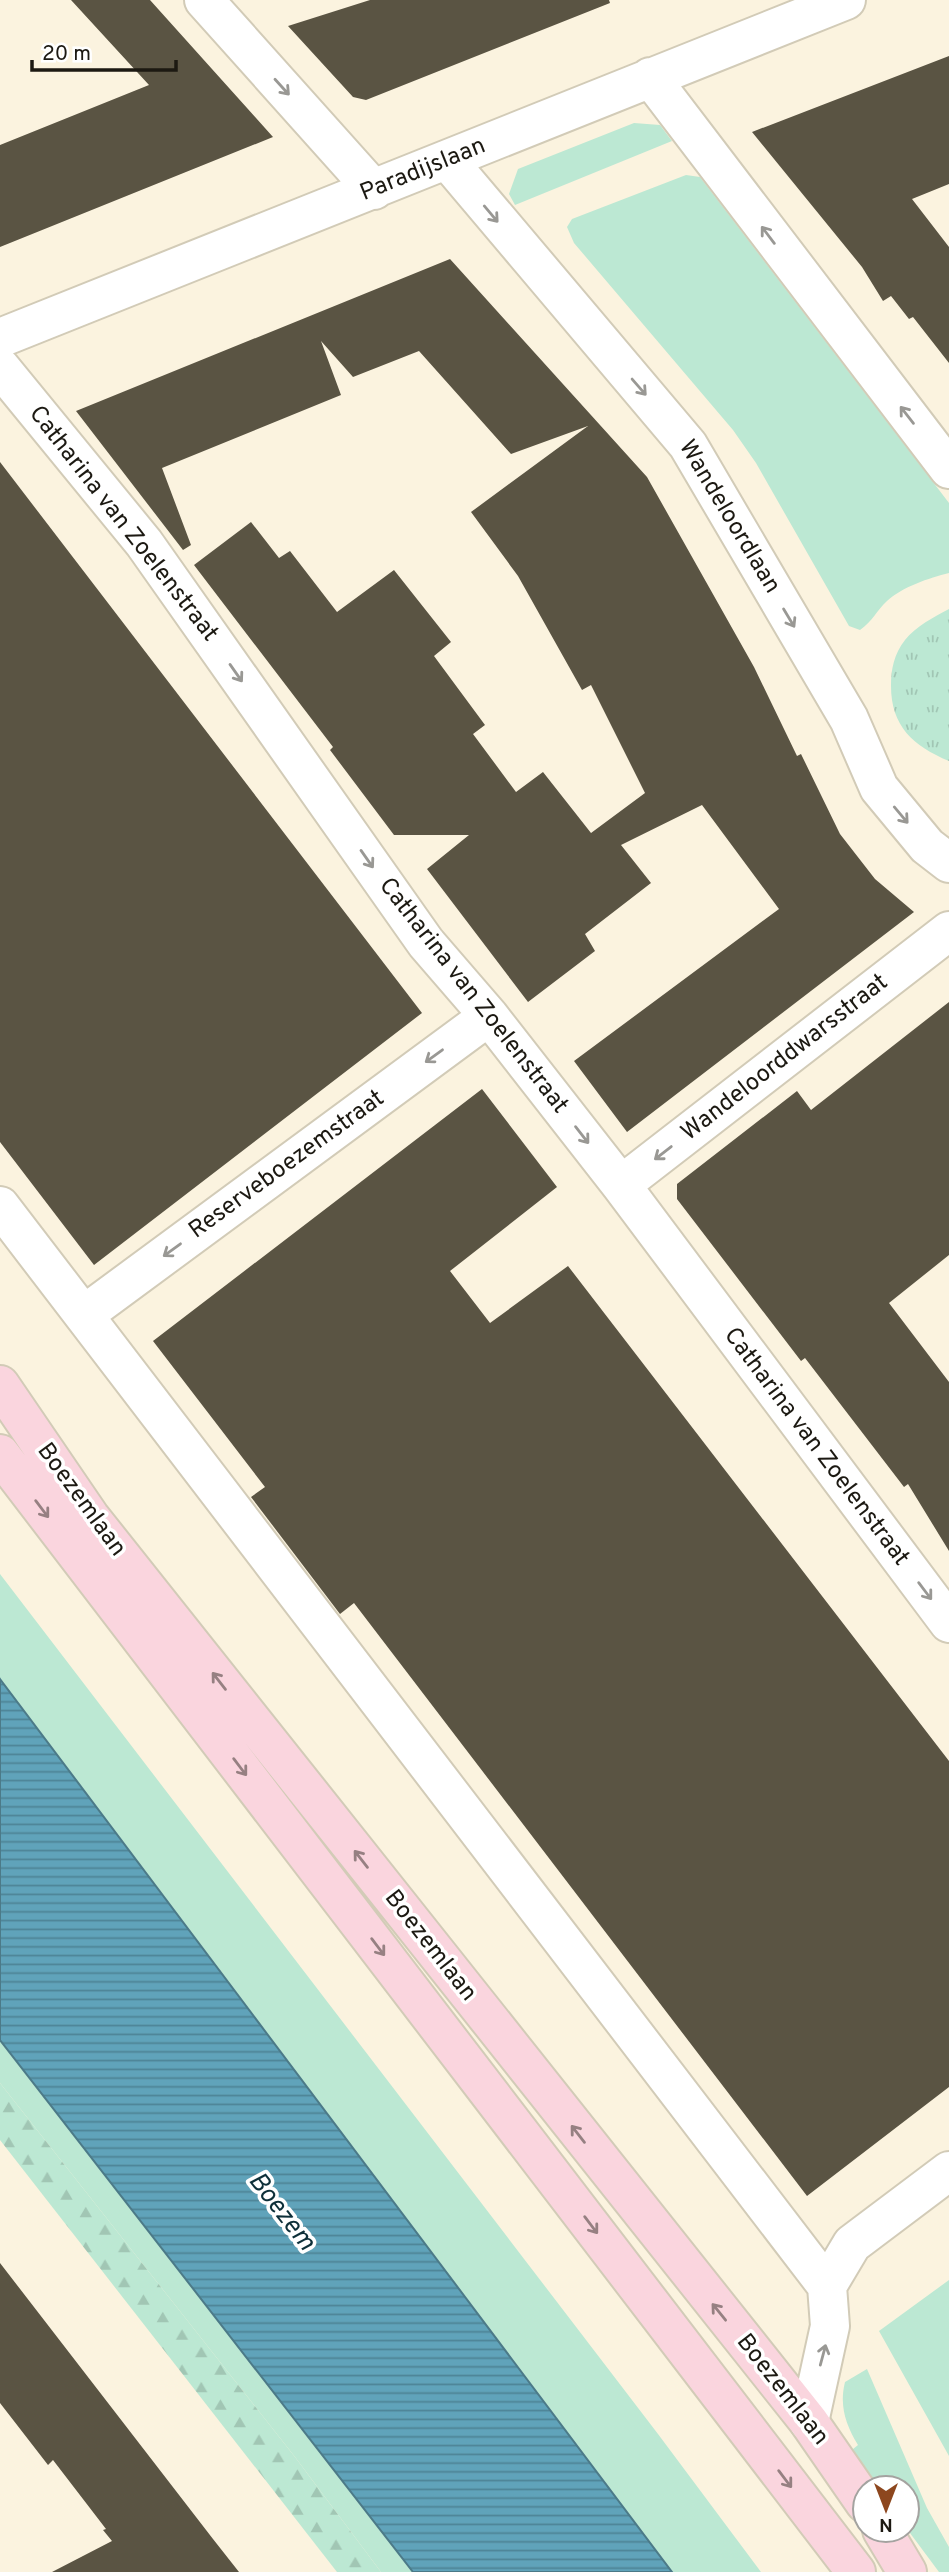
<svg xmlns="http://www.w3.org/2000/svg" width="949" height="2572" font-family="Overpass,sans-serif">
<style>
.green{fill:#bce8d3}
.forest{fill:url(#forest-firs)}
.park{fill:url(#park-tufts)}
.water{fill:url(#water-rules);stroke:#4c7a88;stroke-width:2}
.building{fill:#5a5443}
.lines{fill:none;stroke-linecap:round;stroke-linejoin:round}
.street-casing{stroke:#d2cbb7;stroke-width:42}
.secondary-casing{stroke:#d2cbb7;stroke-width:42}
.street{stroke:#fff;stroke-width:38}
.secondary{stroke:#fad5de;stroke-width:38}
.oneway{stroke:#999894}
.oneway2{stroke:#968082}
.labels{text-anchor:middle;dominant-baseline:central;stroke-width:7;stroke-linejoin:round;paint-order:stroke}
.street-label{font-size:24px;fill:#1c1912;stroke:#fff}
.water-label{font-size:26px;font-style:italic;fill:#0d2f39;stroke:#fff}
</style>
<defs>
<pattern id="forest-firs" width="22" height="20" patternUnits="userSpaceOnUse" patternTransform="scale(1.75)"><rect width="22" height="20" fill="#bce8d3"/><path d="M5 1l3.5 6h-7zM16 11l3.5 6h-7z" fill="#a1c6b4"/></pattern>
<pattern id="park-tufts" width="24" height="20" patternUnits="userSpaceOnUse" patternTransform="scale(1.75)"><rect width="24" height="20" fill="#bce8d3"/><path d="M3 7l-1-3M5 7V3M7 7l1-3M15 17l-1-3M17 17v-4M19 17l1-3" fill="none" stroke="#a1c6b4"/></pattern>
<pattern id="water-rules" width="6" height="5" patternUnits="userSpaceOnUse" patternTransform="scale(1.75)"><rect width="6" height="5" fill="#60a3ba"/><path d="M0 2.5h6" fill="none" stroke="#4e8496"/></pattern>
</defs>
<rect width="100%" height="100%" fill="#fbf3df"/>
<path class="green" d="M 634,123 L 660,125 L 672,141 L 515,205 L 509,194 L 518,169 Z
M 686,175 L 700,177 L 949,503 L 949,573 C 929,578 902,587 887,601 C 877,610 872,622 860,630 L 849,626 L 756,463 L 733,430 L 574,243 L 567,227 L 572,219 Z
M 0,1574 L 658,2434 L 761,2572 L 672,2572 L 0,1679 Z
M 0,2040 L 413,2572 L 381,2572 L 295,2457 L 0,2083 Z
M 949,2280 L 949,2456 L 879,2331 Z
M 867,2369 L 927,2508 L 949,2547 L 949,2572 L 939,2572 L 907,2529 L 907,2488 L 876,2488 L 847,2454 L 858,2445 C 846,2425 839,2406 845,2382 Z"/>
<path class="forest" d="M 0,2083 L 295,2457 L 381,2572 L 337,2572 L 0,2140 Z"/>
<path class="park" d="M 949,609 L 949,761 C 913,746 891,726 891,686 C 891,669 894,654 905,640 C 916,626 934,617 949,609 Z"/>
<path class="water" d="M 0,1679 L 672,2572 L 413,2572 L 0,2040 Z"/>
<path class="building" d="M 71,0 L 150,0 L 273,137 L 0,247 L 0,145 L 149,85 Z
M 370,0 L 609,0 L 610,3 L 366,100 L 353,97 L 288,26 Z
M 949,56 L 949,184 L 912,199 L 949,247 L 949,363 L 913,317 L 909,319 L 891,296 L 883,301 L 862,267 L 752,132 Z
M 450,259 L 647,477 L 754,667 L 797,756 L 801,754 L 840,834 L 875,879 L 914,912 L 627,1132 L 574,1061 L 779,909 L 702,805 L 621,845 L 651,883 L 585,934 L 595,951 L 528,1002 L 427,869 L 469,835 L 394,835 L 330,750 L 333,747 L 194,565 L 251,522 L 279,558 L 290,551 L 337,612 L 394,570 L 451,642 L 434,656 L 485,725 L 473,734 L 516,792 L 543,772 L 591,833 L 645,793 L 591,685 L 582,690 L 518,576 L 471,512 L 588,426 L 511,454 L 419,351 L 353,377 L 321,341 L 341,395 L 162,468 L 191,545 L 183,550 L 76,411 Z
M 0,462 L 422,1013 L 94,1265 L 0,1142 Z
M 949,1002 L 949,1255 L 889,1303 L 949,1382 L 949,1551 L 908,1484 L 904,1487 L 805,1358 L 801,1361 L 677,1199 L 677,1184 L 797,1091 L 811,1110 Z
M 482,1089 L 557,1187 L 450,1271 L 490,1323 L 568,1266 L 949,1761 L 949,2087 L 807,2196 L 354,1603 L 340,1614 L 251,1497 L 265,1487 L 153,1341 Z
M 0,2263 L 213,2539 L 239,2572 L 52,2572 L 112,2541 L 103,2530 L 106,2529 L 53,2460 L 48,2465 L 0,2403 Z"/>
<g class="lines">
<g class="street-casing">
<path id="street" d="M 204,0 L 374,190
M 650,77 L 949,469
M 448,161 L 688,445 L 849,719 L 879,788 L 927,846 L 949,863
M 0,338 L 846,0
M 0,367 L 144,543 L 426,943 L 489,1016 L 621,1185 L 949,1623
M 621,1185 L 949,931
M 0,1206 L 827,2286
M 85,1314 L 489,1016
M 809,2422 L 830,2326 L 827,2286 L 852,2244 L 949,2171"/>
</g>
<g class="secondary-casing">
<path id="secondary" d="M 0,1385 L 90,1517 L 809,2422 L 865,2503
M 0,1454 L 856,2572
M 882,2530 L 907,2572"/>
</g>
<use href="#street" class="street"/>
<use href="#secondary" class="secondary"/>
</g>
<defs><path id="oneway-shaft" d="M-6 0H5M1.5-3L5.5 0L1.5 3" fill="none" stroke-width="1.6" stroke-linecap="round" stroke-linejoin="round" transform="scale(1.75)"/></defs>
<g class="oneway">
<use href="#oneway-shaft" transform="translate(282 87) rotate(48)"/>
<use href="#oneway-shaft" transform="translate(491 214) rotate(50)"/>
<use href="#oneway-shaft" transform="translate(768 235) rotate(-127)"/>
<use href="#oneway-shaft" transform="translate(639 387) rotate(49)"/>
<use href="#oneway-shaft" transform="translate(907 415) rotate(-128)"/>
<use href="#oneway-shaft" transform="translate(789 618) rotate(59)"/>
<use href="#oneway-shaft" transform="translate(236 673) rotate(55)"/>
<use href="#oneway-shaft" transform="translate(901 815) rotate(50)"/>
<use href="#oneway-shaft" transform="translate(367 859) rotate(55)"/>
<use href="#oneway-shaft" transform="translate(434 1056) rotate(144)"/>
<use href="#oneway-shaft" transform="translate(582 1135) rotate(52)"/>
<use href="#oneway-shaft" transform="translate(663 1153) rotate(142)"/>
<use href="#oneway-shaft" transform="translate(172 1250) rotate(144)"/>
<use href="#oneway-shaft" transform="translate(925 1591) rotate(53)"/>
<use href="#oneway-shaft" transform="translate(823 2355) rotate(-75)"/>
</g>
<g class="oneway2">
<use href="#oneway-shaft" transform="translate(42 1509) rotate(53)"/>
<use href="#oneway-shaft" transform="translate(219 1681) rotate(-128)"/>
<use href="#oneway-shaft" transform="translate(240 1767) rotate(53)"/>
<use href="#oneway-shaft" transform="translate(361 1859) rotate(-128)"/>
<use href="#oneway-shaft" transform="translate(378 1947) rotate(53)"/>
<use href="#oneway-shaft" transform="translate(578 2134) rotate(-128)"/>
<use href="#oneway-shaft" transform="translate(591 2225) rotate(53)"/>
<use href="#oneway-shaft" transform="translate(719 2312) rotate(-129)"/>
<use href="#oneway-shaft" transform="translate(785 2479) rotate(53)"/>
</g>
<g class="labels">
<g class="street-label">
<text transform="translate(423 170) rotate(-22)">Paradijslaan</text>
<text transform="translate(729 517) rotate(59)">Wandeloordlaan</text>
<text transform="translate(123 524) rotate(52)">Catharina van Zoelenstraat</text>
<text transform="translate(473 996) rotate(52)">Catharina van Zoelenstraat</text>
<text transform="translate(785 1058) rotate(-38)">Wandeloorddwarsstraat</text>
<text transform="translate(287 1165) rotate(-36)">Reserveboezemstraat</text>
<text transform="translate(816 1447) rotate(53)">Catharina van Zoelenstraat</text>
<text transform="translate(81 1500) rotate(54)">Boezemlaan</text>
<text transform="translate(430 1946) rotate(52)">Boezemlaan</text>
<text transform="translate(782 2390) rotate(52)">Boezemlaan</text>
</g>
<g class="water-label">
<text transform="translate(281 2212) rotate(52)">Boezem</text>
</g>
</g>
<g transform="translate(886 2509) rotate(180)"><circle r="33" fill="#ffffff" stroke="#a4a3a0" stroke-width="2"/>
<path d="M0-5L12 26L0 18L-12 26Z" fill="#8d471e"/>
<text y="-10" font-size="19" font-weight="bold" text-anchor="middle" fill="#1c1912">N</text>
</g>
<path d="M32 60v10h144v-10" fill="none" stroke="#1c1912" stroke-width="3.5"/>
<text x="42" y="60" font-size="21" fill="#1c1912" stroke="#ffffff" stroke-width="5" paint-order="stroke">20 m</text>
</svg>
